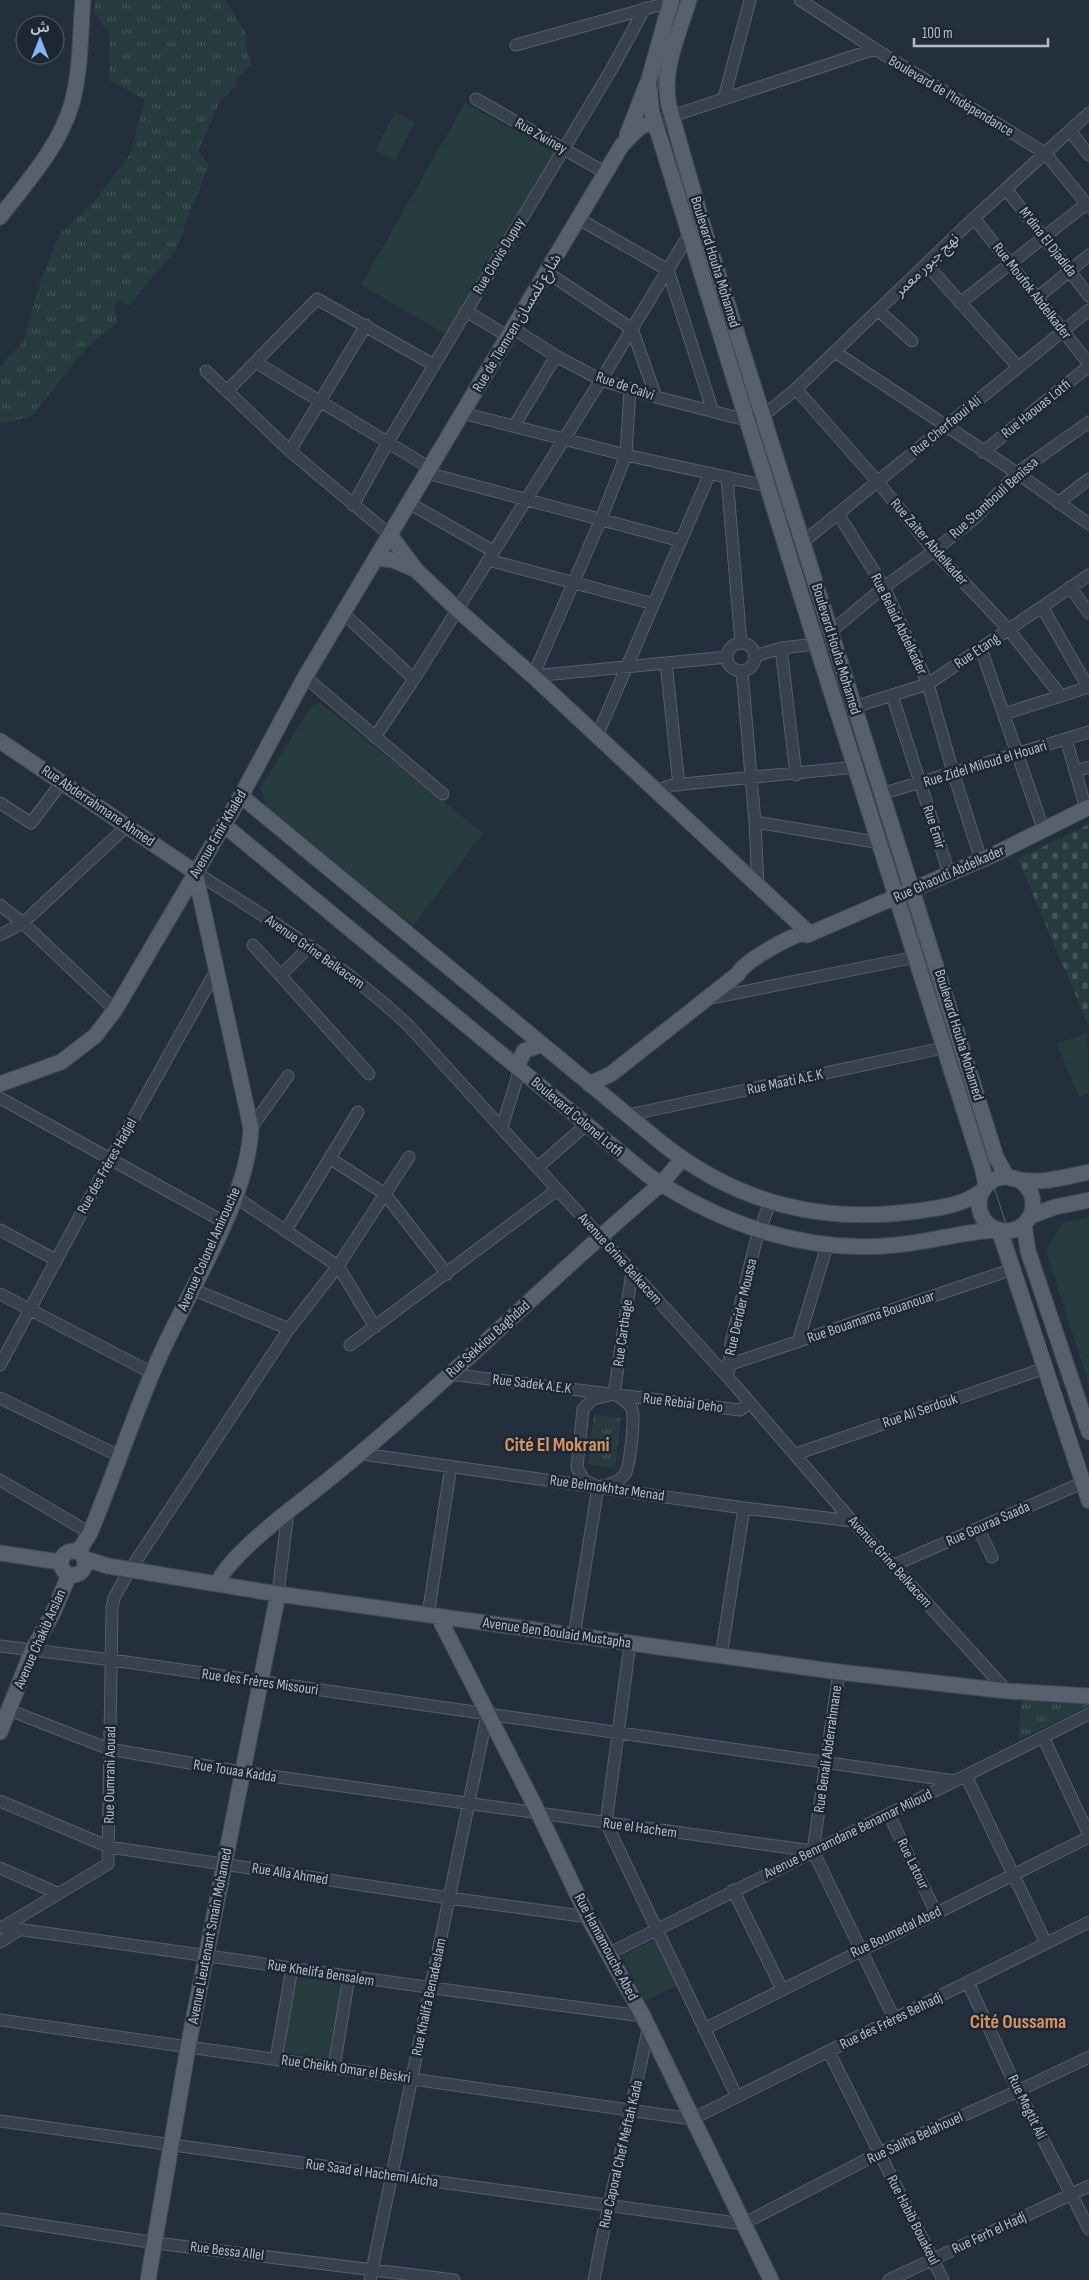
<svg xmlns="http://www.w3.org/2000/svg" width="1089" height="2280" font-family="'Sofia Sans Condensed','Noto Sans Arabic',sans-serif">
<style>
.grass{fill:url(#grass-tufts)}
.cemetery{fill:url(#cemetery-stones)}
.garden{fill:#263c3f}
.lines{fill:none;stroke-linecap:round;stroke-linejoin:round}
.minor-casing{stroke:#565f6c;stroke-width:13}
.major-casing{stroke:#414a57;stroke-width:17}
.minor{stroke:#38414e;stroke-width:11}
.major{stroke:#56606e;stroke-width:15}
.tram{stroke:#5a6575;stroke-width:1}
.labels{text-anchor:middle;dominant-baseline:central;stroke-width:5;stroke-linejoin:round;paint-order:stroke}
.street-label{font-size:15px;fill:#b4bcc9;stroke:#1d2633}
.district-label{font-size:20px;font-weight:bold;fill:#d59563;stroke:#1d2633}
</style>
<defs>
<pattern id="grass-tufts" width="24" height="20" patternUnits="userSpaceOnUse" patternTransform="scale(1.25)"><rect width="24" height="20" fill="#263c3f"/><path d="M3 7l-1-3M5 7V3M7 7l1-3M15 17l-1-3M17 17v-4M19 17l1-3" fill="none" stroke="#435659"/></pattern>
<pattern id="cemetery-stones" width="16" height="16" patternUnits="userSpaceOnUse" patternTransform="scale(1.25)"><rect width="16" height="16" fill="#263c3f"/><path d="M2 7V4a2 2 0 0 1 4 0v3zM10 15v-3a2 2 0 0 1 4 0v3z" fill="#435659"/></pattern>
</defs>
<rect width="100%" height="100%" fill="#242f3e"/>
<path class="grass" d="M 95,0 L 225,0 L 247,35 L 246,48 L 251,64 L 236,79 L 237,85 L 220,101 L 198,151 L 209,165 L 175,251 L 129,305 L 118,300 L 114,309 L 118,322 L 87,347 L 32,416 L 0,424 L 0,367 L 23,342 L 39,286 L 59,235 L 93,203 L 130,155 L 145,100 L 110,80 L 109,32 L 94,13 Z
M 594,1415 L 621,1418 L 615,1468 L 588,1464 Z
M 1022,1699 L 1089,1701 L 1089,1706 L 1018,1740 Z"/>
<path class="cemetery" d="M 1089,824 L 1089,1027 L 1018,859 Z"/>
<path class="garden" d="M 465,103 L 558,154 L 449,336 L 361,285 Z
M 395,112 L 415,123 L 395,160 L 375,150 Z
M 320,703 L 483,833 L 413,926 L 266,805 L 260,788 L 312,705 Z
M 1087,1033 L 1089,1093 L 1079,1097 L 1057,1044 Z
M 1089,1217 L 1089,1384 L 1046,1251 L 1062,1223 Z
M 656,1939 L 678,1985 L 645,2001 L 622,1956 Z
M 294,1972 L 345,1980 L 333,2060 L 281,2052 Z"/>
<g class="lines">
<g class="minor-casing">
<path id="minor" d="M 800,0 L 875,49 L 1045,153 L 1089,207
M 516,45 L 670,2
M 724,98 L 750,0
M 476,99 L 606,173
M 654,122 L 875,49
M 1070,131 L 1089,155
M 1006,189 L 1089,296
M 974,218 L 1089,364
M 579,219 L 668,270 L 713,412
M 927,265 L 1018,367
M 548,273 L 632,329 L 656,397
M 1038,297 L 1089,255
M 960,303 L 1086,204
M 466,311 L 509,337
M 879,311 L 912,341
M 514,329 L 556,356 L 601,380 L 656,397 L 746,420 L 763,416 L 796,389 L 974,218 L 1089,113
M 835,352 L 1017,473 L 1089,524
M 257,363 L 430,468
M 206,371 L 290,451 L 390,535
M 630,389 L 626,455 L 601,519 L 533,676 L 727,657
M 796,389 L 877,481 L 934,551 L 1009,630 L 1061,696
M 228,390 L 317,299 L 434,365
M 462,413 L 626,455 L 767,486
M 514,426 L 556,356
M 290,451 L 366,325
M 983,452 L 1089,366
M 427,473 L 681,541
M 727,478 L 741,643
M 409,503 L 493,551
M 1058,503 L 1089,479
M 353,505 L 388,442 L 611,70 L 645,8
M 838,514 L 884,587 L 928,684 L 953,772 L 981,860
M 803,542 L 1089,310
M 488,560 L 654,604
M 1070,587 L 1089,613
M 1042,607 L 1088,687
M 343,613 L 414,679
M727 657a14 14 0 1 1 28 0a14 14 0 1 1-28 0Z
M 781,648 L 796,775
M 981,649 L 1044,831
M 755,656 L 781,648 L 816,644 L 884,587 L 934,551 L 975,518 L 1017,473 L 1089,422
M 666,663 L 679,785
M 742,671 L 755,822 L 758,885
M 305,677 L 443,794
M 892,695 L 949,873
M 854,707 L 928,684 L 1089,575
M 1004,714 L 1089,687
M 597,736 L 710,473
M 375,737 L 414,679 L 601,380 L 690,233
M 1066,739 L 1086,809
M 1075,771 L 1089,767
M 655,791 L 673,785 L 857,767
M 881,794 L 1089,732
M 0,803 L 31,823 L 62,782
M 755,822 L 881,843
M 195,872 C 271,921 344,964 409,1026 L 733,1383 L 852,1521 L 1007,1691
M 0,905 L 23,923 L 115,1010
M 0,935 L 23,923 L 127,826
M 253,945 L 369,1074
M 281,975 L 310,946
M 707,999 L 916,957
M 0,1098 L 224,1222
M 628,1115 L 943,1048
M 502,1127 L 520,1069
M 251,1128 L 288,1076
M 331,1159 L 385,1194 L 447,1274
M 538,1167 L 586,1125
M 234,1196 L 338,1266 L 375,1327
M 0,1230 L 56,1260
M 286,1230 L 358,1112
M 192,1289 L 289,1329
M 0,1294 L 152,1373
M 798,1342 L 827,1246
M 350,1345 L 557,1190
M 0,1365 L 110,1160 L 217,969
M 728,1365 L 1013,1269
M 729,1370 L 731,1342 L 756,1241 L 770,1202
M 449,1374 L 740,1410 L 749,1403
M 614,1394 C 621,1398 629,1402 632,1409 C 635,1419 630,1466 625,1474 C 619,1483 607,1485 598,1487 L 584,1480 L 577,1468 L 583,1409 L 593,1399 Z
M 614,1394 L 632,1272
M 0,1398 L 121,1457
M 362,1454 L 744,1508 L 852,1521
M 796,1454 L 1045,1368
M 0,1480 L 90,1533
M 978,1528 L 992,1557
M 894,1565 L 1082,1483
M 278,1594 L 288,1511
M 428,1615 L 451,1466
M 574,1636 L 598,1487
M 630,1644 L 606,1823 L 737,2097
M 0,1646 L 112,1660 L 955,1781
M 721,1656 L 744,1508
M 839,1672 L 813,1851 L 894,2018
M 9,1710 L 109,1749 L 242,1772 L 813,1851
M 1043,1737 L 1089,1835
M 966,1776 L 1046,1943
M 0,1801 L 109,1847 L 449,1898 L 588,1917
M 889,1815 L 936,1913
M 0,1868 L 57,1893
M 733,1890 L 782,1989
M 1,1927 C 215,1956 429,1989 643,2016
M 3,1927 L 108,1864 L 112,1608 L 114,1598 L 128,1573 L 289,1329 L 338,1266 L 409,1157
M 0,1942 L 19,1930
M 608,1954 L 1089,1714
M 968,1983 L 1018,2091 L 1089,2229
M 0,2020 L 692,2119 L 1089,1922
M 704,2029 L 1089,1837
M 829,2052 L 943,2280
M 276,2059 L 292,1968
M 334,2067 L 349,1977
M 0,2121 L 743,2224 L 879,2153 L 1018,2091 L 1089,2057
M 0,2219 L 156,2243 L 454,2280
M 370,2280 L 487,1715
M 594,2280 C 609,2196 631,2113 648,2029
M 889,2280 L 1089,2186"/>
</g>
<g class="major-casing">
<path id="major" d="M 671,0 L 648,83 L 652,113 L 816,644 L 983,1170 L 986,1186
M 689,0 C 679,33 661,71 669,106 L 704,229 L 996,1157 L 1007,1177 C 1036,1186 1061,1178 1089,1172
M 627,135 L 647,84
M 0,217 C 27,182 60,146 72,103 C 81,70 80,34 83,0
M 390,535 L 416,570 L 458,610 L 533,676 L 810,934
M 377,558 L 393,560 L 414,569
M 0,741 L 195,872 L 251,1128 C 248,1205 181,1301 152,1374 C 130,1426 112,1480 90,1533 L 78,1552
M 241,796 L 664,1145 C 740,1204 822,1224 917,1211 C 939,1208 966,1205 984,1189
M 224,825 L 649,1176 C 722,1225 807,1254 896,1245 C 931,1242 964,1231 998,1230
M 517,1067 L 524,1051 L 540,1045
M 0,1084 L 61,1062 L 95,1036 L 115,1010 L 241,796 L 305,677 L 622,145 L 640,127 L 654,122
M 589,1084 L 611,1074 L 738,974 C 744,961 789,937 803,933 L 807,935 L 995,854 L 1089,807
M979 1204a27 27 0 1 1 54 0a27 27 0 1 1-54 0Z
M 1031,1216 L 1055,1207 L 1089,1200
M 1024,1224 L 1028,1251 L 1089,1432
M 999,1230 L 1089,1501
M61 1563a12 12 0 1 1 24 0a12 12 0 1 1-24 0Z
M 0,1553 L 60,1562
M 85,1559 L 108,1566 L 278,1594 L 839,1672 L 1007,1691 L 1089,1696
M 218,1583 C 225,1560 288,1511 309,1495 C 433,1398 541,1285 661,1184 L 682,1159
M 438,1616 L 539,1814 L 588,1917 L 643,2016 L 771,2280
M 0,1732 L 32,1651 L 53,1613 L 69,1575
M 148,2280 L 188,2047 L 278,1594"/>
</g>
<use href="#minor" class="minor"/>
<use href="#major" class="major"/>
<path class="tram" d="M 679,0 C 668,37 654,74 658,113 L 979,1141 L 1089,1479"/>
</g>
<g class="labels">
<g class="street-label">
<text transform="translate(951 96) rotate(31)">Boulevard de l'Indépendance</text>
<text transform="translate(541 136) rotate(30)">Rue Zwiney</text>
<text transform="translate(1048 242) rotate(52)">M'dina El Djadida</text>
<text transform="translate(499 256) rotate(-59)">Rue Clovis Dupuy</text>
<text transform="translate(715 262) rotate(73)">Boulevard Houha Mohamed</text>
<text transform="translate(927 265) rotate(-44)">نهج جبور معمر</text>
<text transform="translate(1032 291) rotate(52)">Rue Moufok Abdelkader</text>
<text transform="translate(517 323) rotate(-59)">Rue de Tlemcen شارع تلمسان</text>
<text transform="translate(625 386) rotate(19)">Rue de Calvi</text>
<text transform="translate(1036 409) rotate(-39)">Rue Haouas Lotfi</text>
<text transform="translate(946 426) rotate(-39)">Rue Cherfaoui Ali</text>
<text transform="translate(994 498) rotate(-42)">Rue Stambouli Benïssa</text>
<text transform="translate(929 542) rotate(49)">Rue Zaiter Abdelkader</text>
<text transform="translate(899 624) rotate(64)">Rue Belaid Abdelkader</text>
<text transform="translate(836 649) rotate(73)">Boulevard Houha Mohamed</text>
<text transform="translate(977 651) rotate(-34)">Rue Etang</text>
<text transform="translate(985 764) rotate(-17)">Rue Zidel Miloud el Houari</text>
<text transform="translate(98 806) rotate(34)">Rue Abderrahmane Ahmed</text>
<text transform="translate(934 827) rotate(72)">Rue Emir</text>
<text transform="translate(218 834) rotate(-60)">Avenue Emir Khaled</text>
<text transform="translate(949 874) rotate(-24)">Rue Ghaouti Abdelkader</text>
<text transform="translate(315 952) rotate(35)">Avenue Grine Belkacem</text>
<text transform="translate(959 1035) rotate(73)">Boulevard Houha Mohamed</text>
<text transform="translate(785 1082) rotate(-12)">Rue Maati A.E.K</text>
<text transform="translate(577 1117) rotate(40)">Boulevard Colonel Lotfi</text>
<text transform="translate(107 1166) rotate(-61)">Rue des Frères Hadjel</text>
<text transform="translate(209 1249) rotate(-66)">Avenue Colonel Amirouche</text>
<text transform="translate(620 1259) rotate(48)">Avenue Grine Belkacem</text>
<text transform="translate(741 1307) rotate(-77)">Rue Derider Moussa</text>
<text transform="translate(871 1317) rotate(-19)">Rue Bouamama Bouanouar</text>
<text transform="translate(623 1333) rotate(-82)">Rue Carthage</text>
<text transform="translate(488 1339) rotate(-42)">Rue Sekkiou Baghdad</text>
<text transform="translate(532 1384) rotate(7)">Rue Sadek A.E.K</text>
<text transform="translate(683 1403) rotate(7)">Rue Rebiai Deho</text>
<text transform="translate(920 1411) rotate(-19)">Rue Ali Serdouk</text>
<text transform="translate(607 1488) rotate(8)">Rue Belmokhtar Menad</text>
<text transform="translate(988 1524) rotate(-24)">Rue Gouraa Saada</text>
<text transform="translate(890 1562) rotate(48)">Avenue Grine Belkacem</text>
<text transform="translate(557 1633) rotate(8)">Avenue Ben Boulaid Mustapha</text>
<text transform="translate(40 1639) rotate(-66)">Avenue Chakib Arslan</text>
<text transform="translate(260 1682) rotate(8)">Rue des Frères Missouri</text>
<text transform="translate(828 1749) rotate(-82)">Rue Benali Abderrahmane</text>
<text transform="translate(235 1771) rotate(9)">Rue Touaa Kadda</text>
<text transform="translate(110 1775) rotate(-89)">Rue Oumrani Aouad</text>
<text transform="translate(640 1828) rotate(8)">Rue el Hachem</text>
<text transform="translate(848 1834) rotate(-26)">Avenue Benramdane Benamar Miloud</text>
<text transform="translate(913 1864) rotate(64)">Rue Latour</text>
<text transform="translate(290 1874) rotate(9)">Rue Alla Ahmed</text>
<text transform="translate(896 1932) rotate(-26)">Rue Boumedal Abed</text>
<text transform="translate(210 1936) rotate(-79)">Avenue Lieutenant Smain Mohamed</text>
<text transform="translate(606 1947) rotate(62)">Rue Hamamouche Abed</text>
<text transform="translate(321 1973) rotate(9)">Rue Khelifa Bensalem</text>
<text transform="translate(429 1997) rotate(-78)">Rue Khalifa Benadeslam</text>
<text transform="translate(891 2021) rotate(-26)">Rue des Frères Belhadj</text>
<text transform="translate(346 2069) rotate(8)">Rue Cheikh Omar el Beskri</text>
<text transform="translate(1027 2107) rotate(64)">Rue Megtit Ali</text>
<text transform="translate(915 2138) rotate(-25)">Rue Saliha Belahouel</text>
<text transform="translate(621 2154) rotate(-77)">Rue Caporal Chef Meftah Kada</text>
<text transform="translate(372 2173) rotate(8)">Rue Saad el Hachemi Aicha</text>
<text transform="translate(913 2220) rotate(63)">Rue Habib Bouakeul</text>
<text transform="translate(989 2233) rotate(-25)">Rue Ferh el Hadj</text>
<text transform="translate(227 2251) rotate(7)">Rue Bessa Allel</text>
</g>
<g class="district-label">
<text x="557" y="1445">Cité El Mokrani</text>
<text x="1018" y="2022">Cité Oussama</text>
</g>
</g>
<g transform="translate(40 40)"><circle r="24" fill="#1d2633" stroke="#59626f"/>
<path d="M0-4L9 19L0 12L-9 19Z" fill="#8ab4f8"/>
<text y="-8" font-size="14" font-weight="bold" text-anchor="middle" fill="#b4bcc9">ش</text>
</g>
<path d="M914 38v8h134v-8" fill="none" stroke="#b4bcc9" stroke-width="2.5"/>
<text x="922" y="38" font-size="15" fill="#b4bcc9" stroke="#1d2633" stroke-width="4" paint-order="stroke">100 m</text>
</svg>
